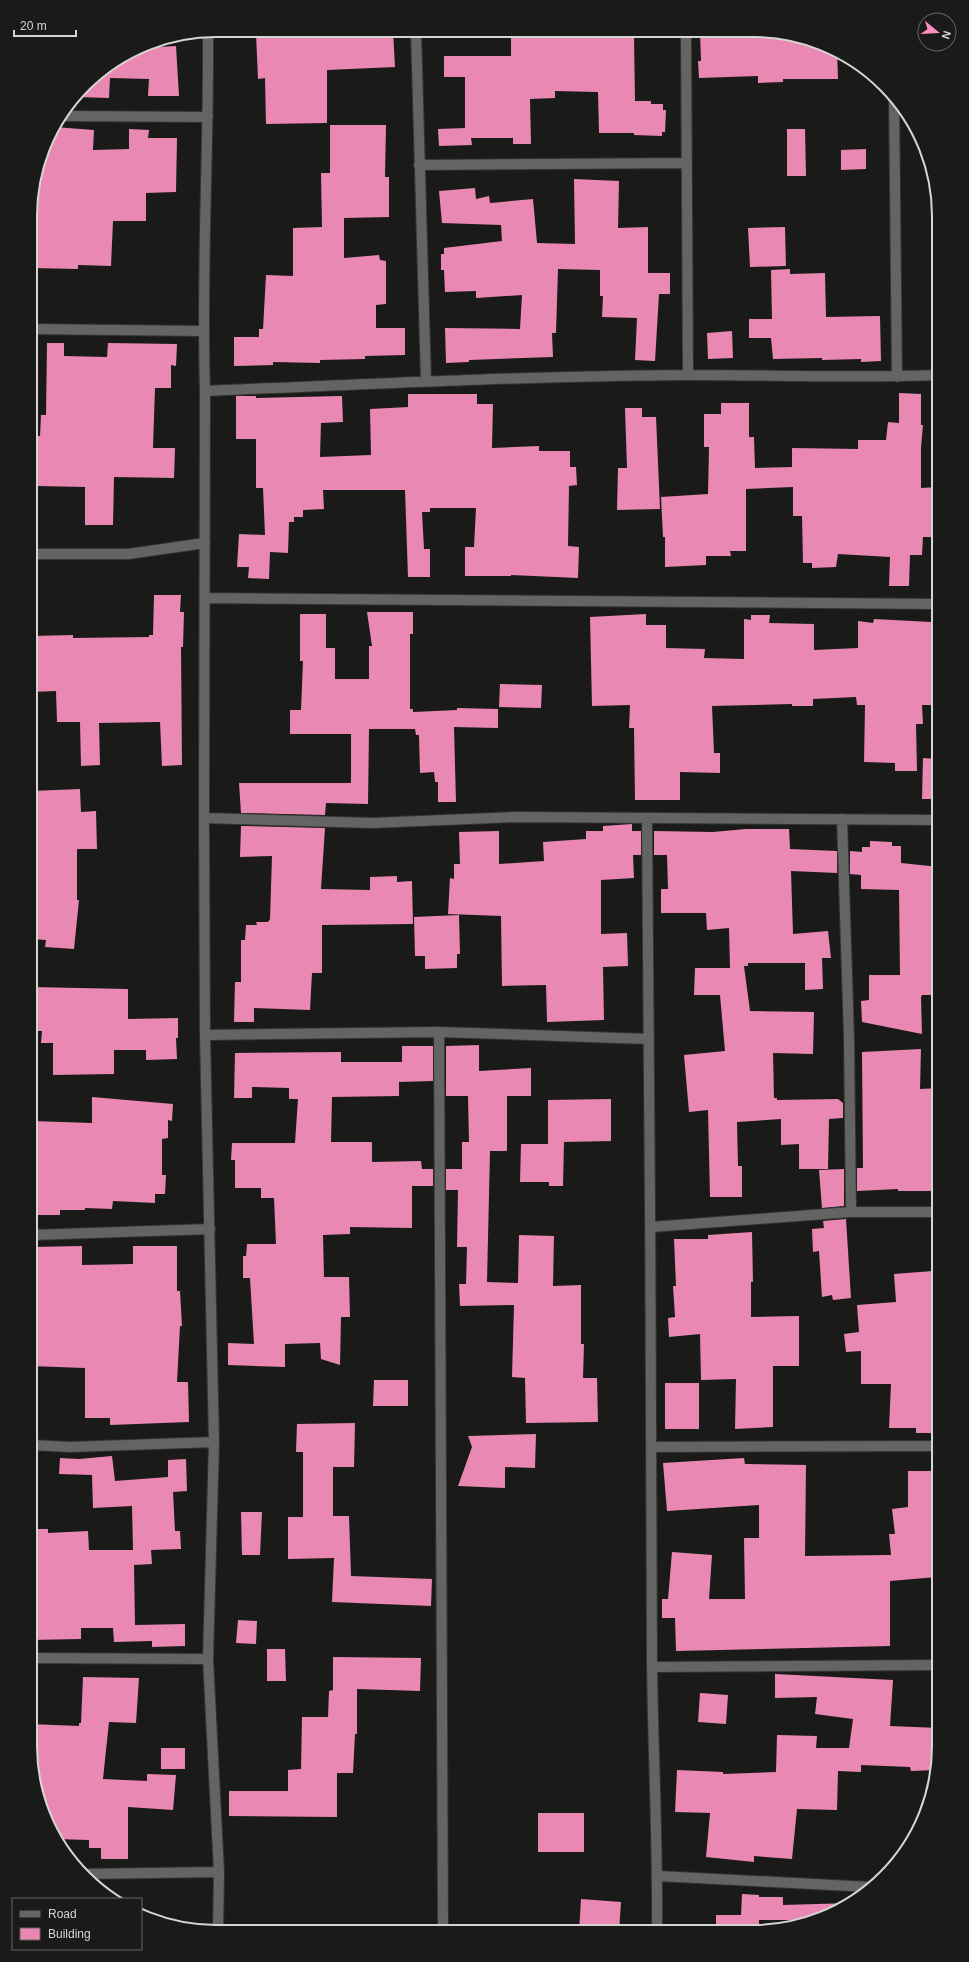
<svg xmlns="http://www.w3.org/2000/svg" width="969" height="1962" font-family="Helvetica,sans-serif">
<style>
.building{fill:#e988b2}
.lines{fill:none;stroke-linecap:round;stroke-linejoin:round}
.minor-casing{stroke:#333433;stroke-width:12}
.minor{stroke:#646562;stroke-width:10}
.rim{fill:none;stroke:#d5d6d4;stroke-width:2}
</style>
<rect width="100%" height="100%" fill="#1a1b19"/>
<path class="building" d="M 318,31 L 318,33 L 393,31 L 395,67 L 327,70 L 327,123 L 266,124 L 265,78 L 258,79 L 256,34 Z
M 511,32 L 594,32 L 594,35 L 622,33 L 622,36 L 634,35 L 635,101 L 651,101 L 651,104 L 663,104 L 663,110 L 666,110 L 665,132 L 662,132 L 662,136 L 634,135 L 634,133 L 599,133 L 598,92 L 555,91 L 555,98 L 530,99 L 531,144 L 513,144 L 513,138 L 471,138 L 472,145 L 439,146 L 438,129 L 465,128 L 465,77 L 444,77 L 444,56 L 511,56 Z
M 700,33 L 789,34 L 837,51 L 838,79 L 783,79 L 783,82 L 758,83 L 758,76 L 699,78 L 698,61 L 701,61 Z
M 176,46 L 179,96 L 148,96 L 149,79 L 110,78 L 109,98 L 77,97 L 93,76 L 138,48 Z
M 330,125 L 386,125 L 385,177 L 389,177 L 389,217 L 344,218 L 344,258 L 379,255 L 380,260 L 386,261 L 386,304 L 376,305 L 376,328 L 405,328 L 405,355 L 365,356 L 365,359 L 320,360 L 320,363 L 273,362 L 273,365 L 234,366 L 234,337 L 259,337 L 259,329 L 263,329 L 266,275 L 293,276 L 293,228 L 322,227 L 321,173 L 330,173 Z
M 54,127 L 94,130 L 93,150 L 129,149 L 129,129 L 149,130 L 148,138 L 177,138 L 176,192 L 146,193 L 146,221 L 113,221 L 111,266 L 78,265 L 78,269 L 31,268 L 32,192 L 49,134 Z
M 787,129 L 805,129 L 806,176 L 787,176 Z
M 866,149 L 866,169 L 841,170 L 841,150 Z
M 574,179 L 619,181 L 618,228 L 648,227 L 648,273 L 670,273 L 670,294 L 659,294 L 655,361 L 635,360 L 637,318 L 602,317 L 603,296 L 600,296 L 600,270 L 558,269 L 556,333 L 552,333 L 553,357 L 469,360 L 469,362 L 446,363 L 445,328 L 520,329 L 522,295 L 476,298 L 476,291 L 445,292 L 444,270 L 441,270 L 441,254 L 444,254 L 444,248 L 502,241 L 501,225 L 442,223 L 439,191 L 475,188 L 476,199 L 489,196 L 490,203 L 533,199 L 537,243 L 575,244 Z
M 785,227 L 786,266 L 750,267 L 748,228 Z
M 790,269 L 790,274 L 825,273 L 826,317 L 880,316 L 881,361 L 861,362 L 861,359 L 822,360 L 822,358 L 773,359 L 771,338 L 749,338 L 749,319 L 772,319 L 771,270 Z
M 732,331 L 733,358 L 708,359 L 707,333 Z
M 47,343 L 64,343 L 64,356 L 107,357 L 108,343 L 177,344 L 176,366 L 171,365 L 171,388 L 155,388 L 153,448 L 175,448 L 174,478 L 114,477 L 113,525 L 85,525 L 85,487 L 38,486 L 38,474 L 31,474 L 31,435 L 40,436 L 41,415 L 46,415 Z
M 899,393 L 921,394 L 921,425 L 923,425 L 921,448 L 921,488 L 939,487 L 939,537 L 923,537 L 922,555 L 910,555 L 909,586 L 889,586 L 890,557 L 838,554 L 836,567 L 812,568 L 812,563 L 803,563 L 802,516 L 793,516 L 793,487 L 746,489 L 746,551 L 730,551 L 731,556 L 706,556 L 706,565 L 665,567 L 665,537 L 663,537 L 661,497 L 708,494 L 709,447 L 704,447 L 704,414 L 721,414 L 721,403 L 749,403 L 749,437 L 754,437 L 755,468 L 792,467 L 792,448 L 858,449 L 858,440 L 886,440 L 888,422 L 899,423 Z
M 408,394 L 477,394 L 477,404 L 493,404 L 492,448 L 539,446 L 539,451 L 570,451 L 570,467 L 576,467 L 577,485 L 569,486 L 568,546 L 579,547 L 578,578 L 511,575 L 511,576 L 465,576 L 465,547 L 474,547 L 476,508 L 430,508 L 430,512 L 422,512 L 424,549 L 430,549 L 430,577 L 408,577 L 405,490 L 323,490 L 324,509 L 303,510 L 303,517 L 294,517 L 294,522 L 289,522 L 288,553 L 270,552 L 269,579 L 248,578 L 249,567 L 237,567 L 239,534 L 265,535 L 263,488 L 256,488 L 256,439 L 236,439 L 236,396 L 256,396 L 256,398 L 342,396 L 343,422 L 321,423 L 320,457 L 371,455 L 370,409 L 408,407 Z
M 625,408 L 642,408 L 642,417 L 656,417 L 660,509 L 617,510 L 618,468 L 627,468 Z
M 154,595 L 181,595 L 180,612 L 184,612 L 183,647 L 181,647 L 182,765 L 162,766 L 160,722 L 99,723 L 100,765 L 81,766 L 80,722 L 57,722 L 56,691 L 31,692 L 31,636 L 73,635 L 73,638 L 149,637 L 149,635 L 153,635 Z
M 367,612 L 413,612 L 413,634 L 410,634 L 410,709 L 413,709 L 413,712 L 457,710 L 457,708 L 498,709 L 498,728 L 454,727 L 456,802 L 438,802 L 438,782 L 435,782 L 434,772 L 420,773 L 419,735 L 416,735 L 415,729 L 369,729 L 368,804 L 326,803 L 325,815 L 241,813 L 239,783 L 351,783 L 351,734 L 290,734 L 290,710 L 301,710 L 303,661 L 300,661 L 300,614 L 326,614 L 326,648 L 335,648 L 335,679 L 369,679 L 369,646 L 372,646 Z
M 646,614 L 646,625 L 666,625 L 666,648 L 705,649 L 704,658 L 744,659 L 744,619 L 751,620 L 751,615 L 770,615 L 769,623 L 814,624 L 814,650 L 858,648 L 858,621 L 873,623 L 874,619 L 931,622 L 932,673 L 939,673 L 939,705 L 922,705 L 923,724 L 916,724 L 917,771 L 895,771 L 895,763 L 864,762 L 865,705 L 857,705 L 856,697 L 813,699 L 813,706 L 792,706 L 792,704 L 712,706 L 714,753 L 720,753 L 720,773 L 680,772 L 680,800 L 635,800 L 634,728 L 629,728 L 630,705 L 592,706 L 590,617 Z
M 500,684 L 542,685 L 541,708 L 499,707 Z
M 923,758 L 939,759 L 939,799 L 922,799 Z
M 80,789 L 81,812 L 96,811 L 97,849 L 77,849 L 77,900 L 79,900 L 74,949 L 45,947 L 46,940 L 31,939 L 31,791 Z
M 632,824 L 632,831 L 641,831 L 641,855 L 633,855 L 634,878 L 601,880 L 601,934 L 627,933 L 628,966 L 603,967 L 604,1020 L 547,1022 L 546,985 L 502,986 L 501,916 L 448,914 L 450,878 L 454,879 L 454,864 L 460,864 L 459,832 L 499,831 L 499,864 L 544,861 L 543,842 L 586,839 L 586,831 L 603,831 L 603,826 Z
M 241,826 L 325,828 L 321,889 L 370,890 L 370,877 L 397,876 L 397,882 L 412,881 L 413,924 L 322,925 L 322,973 L 312,973 L 310,1010 L 254,1008 L 254,1022 L 234,1022 L 235,982 L 241,982 L 241,940 L 245,940 L 246,925 L 257,925 L 256,922 L 268,922 L 270,919 L 272,856 L 240,857 Z
M 746,829 L 789,829 L 790,849 L 837,851 L 837,873 L 791,871 L 793,934 L 828,931 L 831,958 L 822,958 L 823,989 L 805,990 L 805,963 L 748,963 L 748,966 L 744,966 L 750,1011 L 814,1012 L 813,1054 L 773,1053 L 774,1098 L 777,1098 L 777,1100 L 838,1099 L 843,1103 L 843,1118 L 829,1119 L 828,1169 L 799,1169 L 799,1144 L 781,1145 L 781,1119 L 737,1122 L 738,1166 L 742,1166 L 742,1197 L 710,1197 L 708,1110 L 689,1112 L 684,1055 L 725,1051 L 720,995 L 694,995 L 695,968 L 730,968 L 729,928 L 707,930 L 706,913 L 661,913 L 661,889 L 668,889 L 667,855 L 654,855 L 654,831 L 713,832 Z
M 870,841 L 892,842 L 892,846 L 901,846 L 901,863 L 939,867 L 939,995 L 922,995 L 921,997 L 922,1034 L 862,1022 L 861,1001 L 869,1000 L 869,975 L 900,975 L 899,890 L 861,889 L 861,875 L 850,874 L 850,851 L 862,852 L 862,847 L 870,847 Z
M 459,915 L 460,954 L 457,954 L 457,968 L 425,969 L 425,956 L 415,956 L 414,917 Z
M 31,987 L 128,989 L 128,1019 L 178,1018 L 178,1038 L 176,1038 L 177,1059 L 146,1060 L 146,1050 L 114,1050 L 114,1074 L 53,1075 L 53,1043 L 41,1043 L 42,1031 L 37,1031 L 38,1011 L 31,1011 Z
M 479,1045 L 479,1071 L 531,1068 L 531,1096 L 507,1096 L 507,1151 L 490,1151 L 487,1282 L 518,1283 L 519,1235 L 554,1236 L 553,1286 L 581,1285 L 581,1344 L 584,1344 L 583,1378 L 597,1378 L 598,1422 L 526,1423 L 525,1378 L 512,1377 L 514,1305 L 460,1306 L 459,1284 L 466,1284 L 467,1247 L 457,1247 L 458,1190 L 446,1190 L 446,1169 L 462,1169 L 462,1142 L 469,1142 L 468,1096 L 446,1096 L 446,1046 Z
M 402,1046 L 433,1046 L 433,1081 L 399,1082 L 399,1096 L 332,1097 L 331,1142 L 372,1142 L 372,1162 L 421,1161 L 422,1169 L 433,1169 L 433,1186 L 412,1186 L 412,1228 L 350,1227 L 350,1234 L 323,1235 L 324,1277 L 349,1277 L 350,1317 L 341,1317 L 340,1365 L 321,1359 L 320,1343 L 285,1344 L 285,1367 L 228,1365 L 228,1343 L 254,1344 L 250,1278 L 243,1278 L 243,1256 L 246,1256 L 247,1244 L 276,1244 L 274,1198 L 261,1198 L 261,1188 L 235,1188 L 235,1160 L 231,1160 L 232,1143 L 295,1143 L 298,1099 L 289,1099 L 289,1088 L 252,1087 L 252,1098 L 234,1098 L 235,1053 L 341,1052 L 341,1062 L 402,1062 Z
M 921,1049 L 920,1089 L 939,1088 L 939,1191 L 898,1191 L 898,1189 L 857,1191 L 857,1168 L 863,1168 L 862,1052 Z
M 92,1097 L 173,1104 L 172,1121 L 168,1120 L 168,1138 L 162,1139 L 162,1175 L 166,1175 L 165,1194 L 155,1194 L 155,1203 L 113,1201 L 112,1209 L 85,1208 L 85,1210 L 60,1210 L 60,1215 L 35,1215 L 36,1181 L 31,1181 L 31,1121 L 92,1123 Z
M 611,1099 L 611,1141 L 564,1142 L 563,1186 L 549,1186 L 549,1182 L 520,1182 L 521,1144 L 548,1144 L 548,1100 Z
M 844,1169 L 844,1206 L 822,1208 L 819,1170 Z
M 846,1219 L 851,1298 L 833,1300 L 832,1295 L 822,1297 L 819,1251 L 813,1252 L 812,1229 L 824,1228 L 823,1221 Z
M 752,1232 L 753,1282 L 751,1282 L 751,1317 L 799,1316 L 799,1366 L 773,1366 L 773,1427 L 735,1429 L 736,1379 L 701,1380 L 700,1334 L 669,1337 L 668,1318 L 675,1317 L 673,1286 L 676,1286 L 674,1239 L 708,1239 L 708,1235 Z
M 82,1246 L 82,1265 L 133,1264 L 133,1246 L 177,1246 L 177,1291 L 180,1291 L 182,1326 L 180,1326 L 177,1382 L 188,1382 L 189,1422 L 110,1425 L 110,1418 L 85,1418 L 85,1368 L 30,1366 L 30,1247 Z
M 933,1271 L 937,1327 L 939,1327 L 939,1433 L 916,1433 L 916,1428 L 889,1428 L 891,1384 L 861,1384 L 861,1351 L 846,1352 L 844,1334 L 859,1332 L 857,1305 L 896,1302 L 894,1274 Z
M 374,1380 L 408,1380 L 408,1406 L 373,1406 Z
M 665,1383 L 699,1383 L 699,1429 L 665,1429 Z
M 355,1423 L 354,1467 L 333,1467 L 333,1516 L 349,1516 L 351,1576 L 432,1579 L 431,1606 L 332,1602 L 334,1558 L 288,1559 L 288,1517 L 303,1517 L 303,1452 L 296,1452 L 297,1424 Z
M 536,1434 L 535,1468 L 505,1467 L 505,1488 L 458,1486 L 472,1447 L 468,1436 Z
M 112,1456 L 115,1481 L 168,1477 L 168,1460 L 186,1459 L 187,1491 L 173,1492 L 175,1531 L 180,1531 L 181,1549 L 151,1550 L 152,1564 L 134,1565 L 135,1625 L 185,1624 L 185,1646 L 152,1647 L 152,1641 L 114,1642 L 113,1628 L 81,1628 L 81,1639 L 30,1640 L 30,1529 L 48,1529 L 48,1533 L 88,1531 L 89,1550 L 133,1550 L 132,1506 L 93,1508 L 92,1475 L 59,1474 L 60,1458 L 79,1459 Z
M 744,1458 L 745,1464 L 806,1465 L 805,1556 L 891,1555 L 889,1534 L 895,1534 L 892,1509 L 908,1507 L 908,1471 L 931,1471 L 932,1531 L 934,1531 L 937,1577 L 890,1581 L 890,1646 L 676,1651 L 675,1618 L 662,1618 L 662,1599 L 668,1599 L 672,1552 L 712,1555 L 709,1599 L 745,1599 L 744,1538 L 759,1538 L 759,1505 L 667,1511 L 663,1463 Z
M 241,1512 L 262,1512 L 260,1555 L 242,1555 Z
M 238,1620 L 257,1621 L 256,1644 L 236,1643 Z
M 267,1649 L 285,1649 L 286,1681 L 267,1681 Z
M 333,1657 L 421,1658 L 420,1691 L 357,1689 L 357,1734 L 355,1734 L 353,1773 L 337,1773 L 337,1817 L 229,1816 L 229,1791 L 288,1791 L 288,1770 L 301,1769 L 302,1717 L 328,1717 L 329,1691 L 333,1690 Z
M 775,1674 L 893,1680 L 890,1726 L 939,1728 L 939,1758 L 936,1770 L 911,1771 L 910,1767 L 861,1765 L 861,1772 L 838,1771 L 837,1810 L 797,1809 L 792,1859 L 754,1856 L 754,1862 L 706,1857 L 710,1813 L 675,1812 L 677,1770 L 723,1772 L 723,1774 L 776,1772 L 777,1735 L 817,1736 L 816,1748 L 849,1748 L 853,1719 L 815,1714 L 817,1697 L 775,1698 Z
M 83,1677 L 139,1678 L 136,1723 L 109,1722 L 103,1779 L 147,1781 L 147,1774 L 176,1775 L 173,1810 L 128,1807 L 128,1859 L 101,1859 L 101,1848 L 89,1848 L 89,1840 L 56,1839 L 40,1806 L 30,1746 L 30,1724 L 79,1726 L 79,1723 L 81,1723 Z
M 700,1693 L 728,1695 L 726,1724 L 698,1722 Z
M 161,1748 L 185,1748 L 185,1769 L 161,1769 Z
M 538,1813 L 584,1813 L 584,1852 L 538,1852 Z
M 742,1894 L 759,1895 L 759,1897 L 783,1897 L 783,1905 L 851,1903 L 817,1920 L 759,1920 L 759,1931 L 716,1932 L 716,1915 L 741,1915 Z
M 581,1899 L 621,1902 L 619,1932 L 579,1932 Z"/>
<g class="lines">
<g class="minor-casing">
<path id="minor" d="M 416,31 L 426,381
M 208,32 C 209,151 201,271 205,391 L 204,818 L 205,1035 L 214,1442 L 208,1659 L 219,1872 L 218,1930
M 686,33 L 688,375
M 894,97 L 897,377
M 62,116 L 208,117
M 419,165 L 687,163
M 31,329 L 203,331
M 205,391 C 366,384 527,376 688,375 C 772,375 855,378 939,375
M 31,554 L 128,554 L 205,543
M 206,598 L 939,604
M 204,818 L 372,823 L 516,817 L 939,820
M 647,818 C 650,1100 651,1381 652,1663 C 653,1753 658,1842 657,1932
M 842,819 L 849,1038 L 851,1212
M 439,1032 L 443,1931
M 205,1035 L 439,1032 L 649,1039
M 651,1227 L 851,1212 L 939,1212
M 31,1235 L 210,1229
M 30,1445 L 70,1447 L 214,1442
M 652,1447 L 939,1446
M 30,1658 L 208,1659
M 652,1667 L 939,1665
M 83,1874 L 219,1872
M 658,1876 L 871,1887"/>
</g>
<use href="#minor" class="minor"/>
</g>
<path d="M0 0H969V1962H0ZM216 37H753A179 179 0 0 1 932 216V1746A179 179 0 0 1 753 1925H216A179 179 0 0 1 37 1746V216A179 179 0 0 1 216 37Z" fill="#1a1b19" fill-rule="evenodd"/>
<path class="rim" d="M216 37H753A179 179 0 0 1 932 216V1746A179 179 0 0 1 753 1925H216A179 179 0 0 1 37 1746V216A179 179 0 0 1 216 37Z"/>
<rect x="12" y="1898" width="130" height="52" fill="#1a1b19" stroke="#656664"/>
<rect x="20" y="1911" width="20" height="6" fill="#646562" stroke="#656664"/>
<text x="48" y="1918" font-size="12" fill="#d5d6d4">Road</text>
<rect x="20" y="1928" width="20" height="12" fill="#e988b2" stroke="#656664"/>
<text x="48" y="1938" font-size="12" fill="#d5d6d4">Building</text>
<g transform="translate(937 32) rotate(108)"><circle r="19" fill="#1a1b19" stroke="#656664"/>
<path d="M0-3L7 15L0 10L-7 15Z" fill="#fd8ebf"/>
<text y="-6" font-size="11" font-weight="bold" text-anchor="middle" fill="#d5d6d4">N</text>
</g>
<path d="M14 30v6h62v-6" fill="none" stroke="#d5d6d4" stroke-width="2"/>
<text x="20" y="30" font-size="12" fill="#d5d6d4" stroke="#1a1b19" stroke-width="3" paint-order="stroke">20 m</text>
</svg>
